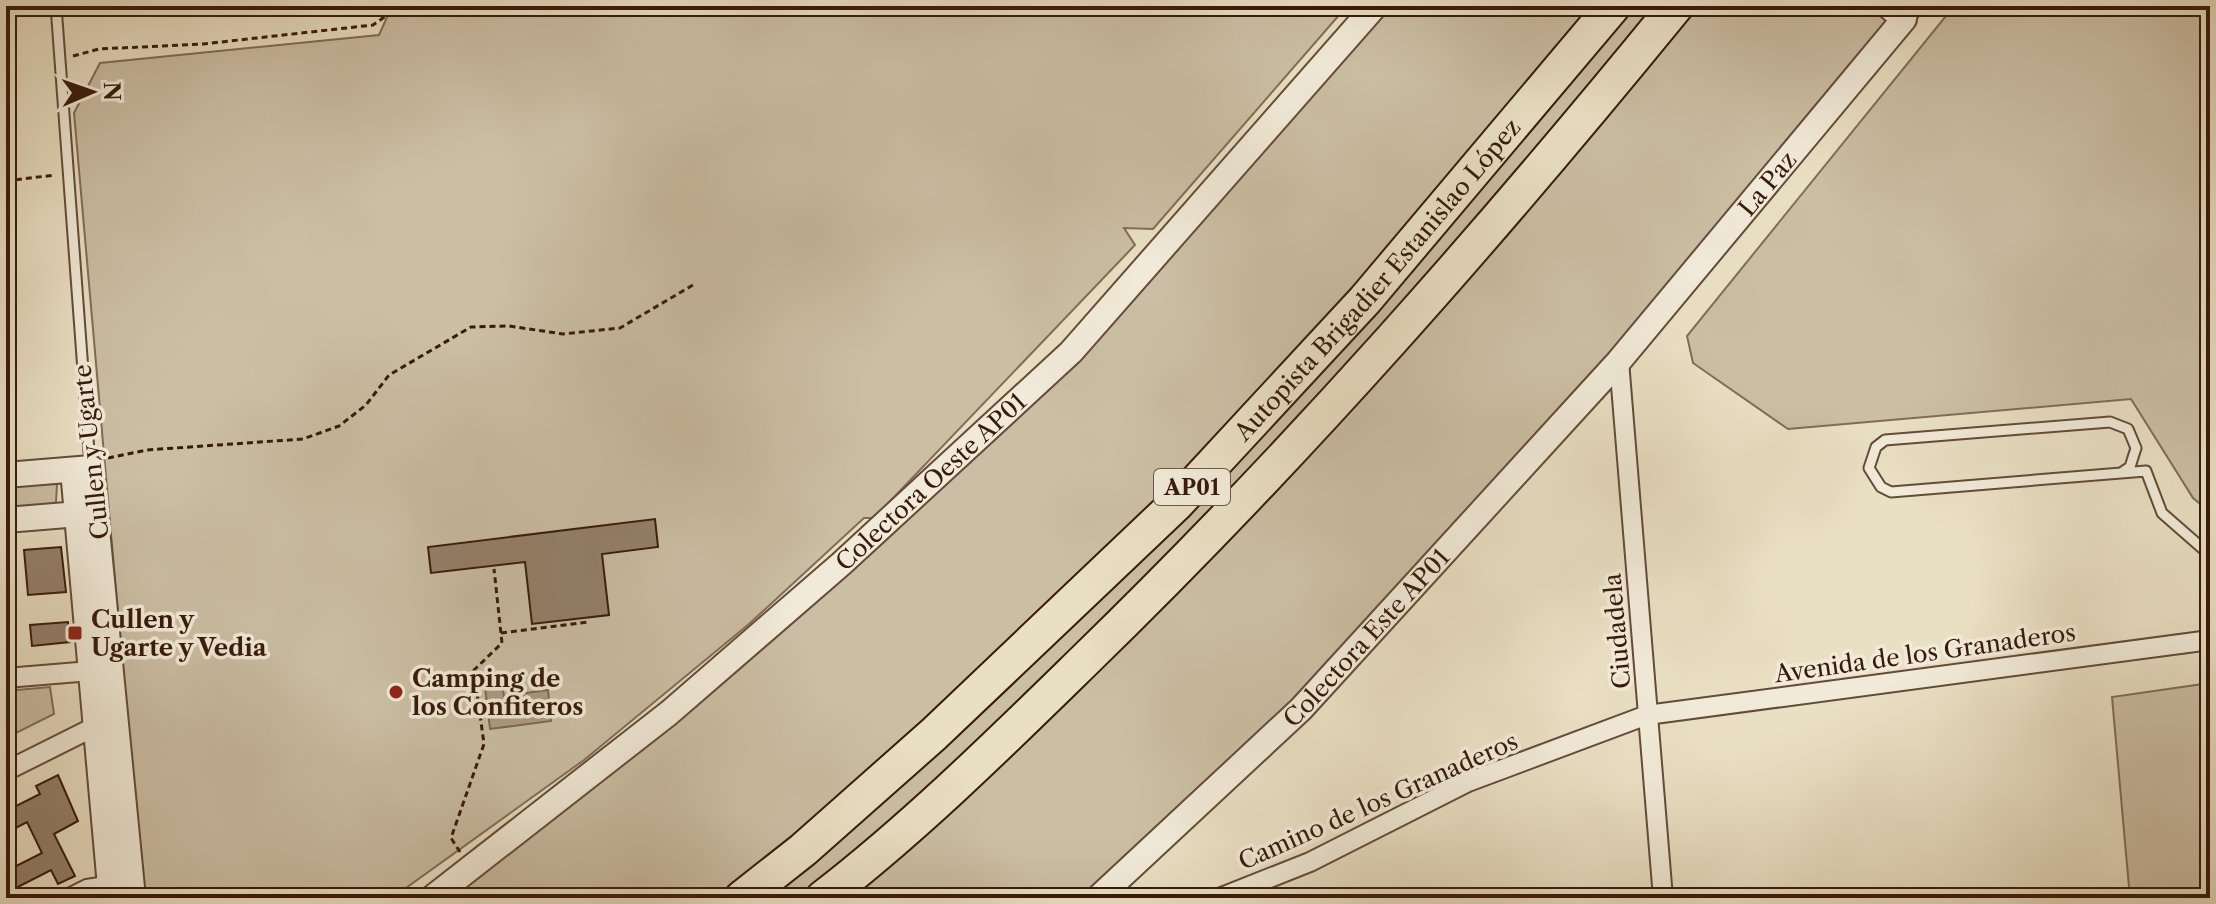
<svg xmlns="http://www.w3.org/2000/svg" width="2216" height="904" font-family="'Libre Caslon Text',serif">
<style>
.green{fill:#cbbea4;stroke:#816c58;stroke-width:2}
.water{fill:#ac9c84;stroke:#7d6854;stroke-width:2}
.lines{fill:none;stroke-linecap:round;stroke-linejoin:round}
.shore{stroke:#725b48;stroke-width:2}
.building{fill:#94806b;stroke:#371a0b;stroke-width:2}
.service-casing{stroke:#644b39;stroke-width:13}
.minor-casing{stroke:#644b39;stroke-width:22}
.tertiary-casing{stroke:#644b39;stroke-width:28}
.motorway-casing{stroke:#371a0b;stroke-width:38}
.path{stroke:#371a0b;stroke-width:3;stroke-dasharray:6 4;stroke-linecap:butt}
.service{stroke:#f1ead8;stroke-width:9}
.minor{stroke:#f1ead8;stroke-width:18}
.tertiary{stroke:#f1ead8;stroke-width:24}
.motorway{stroke:#e9dfc3;stroke-width:34}
.poi-dot{fill:#8f2418;stroke:#f1ead8;stroke-width:3}
.labels{text-anchor:middle;dominant-baseline:central;stroke-width:7;stroke-linejoin:round;paint-order:stroke}
.shield{fill:#f1ead8;stroke:#6f5848;stroke-width:2}
.shield-label{font-size:22px;font-weight:bold;fill:#371a0b}
.street-label{font-size:24px;fill:#371a0b;stroke:#f1ead8}
.poi-label{font-size:24px;font-weight:bold;fill:#371a0b;stroke:#f1ead8;text-anchor:start}
</style>
<rect width="100%" height="100%" fill="#e9dfc3"/>
<filter id="stains"><feTurbulence type="fractalNoise" baseFrequency=".0025" numOctaves="4"/><feColorMatrix values="0 0 0 0 .2 0 0 0 0 .09 0 0 0 0 .02 0 0 0 .5 -.17"/></filter>
<radialGradient id="worn" r=".72"><stop offset=".6" stop-color="#630" stop-opacity="0"/><stop offset="1" stop-color="#630" stop-opacity=".3"/></radialGradient>
<path class="green" d="M 392,6 L 1347,6 L 1153,229 L 1124,228 L 1135,245 L 874,518 L 864,518 L 749,624 L 584,760 L 392,898 L 143,898 L 74,113 L 100,63 L 379,35 Z
M 1375,6 L 1914,6 L 1301,709 L 1098,898 L 432,898 L 470,869 L 1071,352 Z
M 1954,6 L 2210,6 L 2210,512 L 2193,498 L 2131,399 L 1788,429 L 1693,363 L 1687,336 Z
M 50,478 L 57,484 L 56,502 L 50,508 L 6,513 L 6,480 Z
M 2210,683 L 2210,898 L 2130,898 L 2112,697 Z
M 50,687 L 54,714 L 6,738 L 6,691 Z"/>
<path class="water" d="M 502,685 L 504,696 L 548,690 L 551,721 L 490,729 L 485,687 Z"/>
<g class="lines">
<path class="shore" d="M 538,700 L 541,703 L 540,714 L 497,717 L 497,703 Z"/>
</g>
<path class="building" d="M 655,519 L 658,547 L 602,554 L 609,615 L 532,624 L 525,562 L 431,573 L 428,547 Z
M 61,547 L 66,592 L 28,595 L 24,550 Z
M 68,622 L 70,642 L 32,646 L 30,625 Z
M 58,775 L 78,821 L 54,834 L 75,876 L 58,884 L 51,870 L 6,893 L 6,871 L 42,853 L 27,822 L 6,833 L 6,811 L 40,794 L 36,786 Z"/>
<g class="lines">
<g class="service-casing">
<path id="service" d="M 56,6 L 90,465
M 2110,422 L 2128,429 L 2136,448 L 2130,467 L 2121,473 L 1891,492 L 1881,487 L 1869,468 L 1876,447 L 1885,440 Z
M 2121,473 L 2146,471 L 2162,513 L 2210,555"/>
</g>
<g class="minor-casing">
<path id="minor" d="M 1904,19 L 1914,6
M 1619,361 L 1663,898
M 6,678 L 103,670
M 6,771 L 104,722
M 69,898 L 87,889 L 120,884
M 1219,898 L 1310,862 L 1468,782 L 1647,715 L 2210,640"/>
</g>
<g class="tertiary-casing">
<g id="tertiary">
<path d="M 73,470 L 111,898"/>
<path d="M 6,475 L 91,468 L 133,898"/>
<path d="M 6,520 L 91,513"/>
<path id="s1" d="M 432,898 L 669,713 L 841,564 L 1071,352 L 1375,6"/>
<path id="s2" d="M 1098,898 L 1301,709 L 1619,361 L 1904,19 L 1888,6"/>
</g>
</g>
<g class="motorway-casing">
<g id="motorway">
<path id="s3" d="M 742,898 L 803,850 L 934,734 L 1176,504 L 1365,300 L 1613,6"/>
<path d="M 823,898 C 916,826 1001,742 1085,660 C 1296,455 1490,234 1676,6"/>
</g>
</g>
<path class="path" d="M 73,56 L 99,49 L 203,44 L 373,25 L 400,6
M 6,181 L 55,175
M 108,458 L 147,450 L 303,439 L 339,426 L 366,405 L 389,375 L 471,327 L 509,326 L 563,334 L 620,328 L 693,285
M 501,633 L 588,622
M 460,852 L 451,838 L 484,744 L 474,670 L 502,643 L 494,569"/>
<use href="#service" class="service"/>
<use href="#minor" class="minor"/>
<use href="#tertiary" class="tertiary"/>
<use href="#motorway" class="motorway"/>
</g>
<g class="poi-dot">
<rect x="67" y="625" width="16" height="16" rx="4"/>
<circle cx="396" cy="692" r="8"/>
</g>
<g class="labels">
<rect class="shield" x="1154" y="469" width="76" height="36" rx="6"/>
<g class="shield-label">
<text x="1192" y="487">AP01</text>
</g>
<g class="street-label">
<text stroke="none"><textPath href="#s2" startOffset="980">La Paz</textPath></text>
<text stroke="none"><textPath href="#s3" startOffset="888">Autopista Brigadier Estanislao López</textPath></text>
<text transform="translate(91 452) rotate(-96)">Cullen y Ugarte</text>
<text stroke="none"><textPath href="#s1" startOffset="650">Colectora Oeste AP01</textPath></text>
<text transform="translate(1617 631) rotate(-95)">Ciudadela</text>
<text stroke="none"><textPath href="#s2" startOffset="374">Colectora Este AP01</textPath></text>
<text transform="translate(1925 653) rotate(-8)">Avenida de los Granaderos</text>
<text transform="translate(1378 801) rotate(-24)">Camino de los Granaderos</text>
</g>
<g class="poi-label">
<text x="91" y="619">Cullen y<tspan x="91" dy="28">Ugarte y Vedia</tspan></text>
<text x="412" y="678">Camping de<tspan x="412" dy="28">los Confiteros</tspan></text>
</g>
</g>
<rect width="2216" height="904" fill="none" stroke="#e9dfc3" stroke-width="32"/>
<rect x="8" y="8" width="2200" height="888" fill="none" stroke="#371a0b" stroke-width="4"/>
<rect x="16" y="16" width="2184" height="872" fill="none" stroke="#371a0b" stroke-width="2"/>
<g transform="translate(92 92) rotate(88)" stroke="#f1ead8" stroke-width="6" paint-order="stroke">
<path d="M0-6L14 30L0 20L-14 30Z" fill="#371a0b"/>
<text y="-12" font-size="22" font-weight="bold" text-anchor="middle" fill="#371a0b">N</text>
</g>
<rect width="100%" height="100%" filter="url(#stains)"/>
<rect width="100%" height="100%" fill="url(#worn)"/>
</svg>
